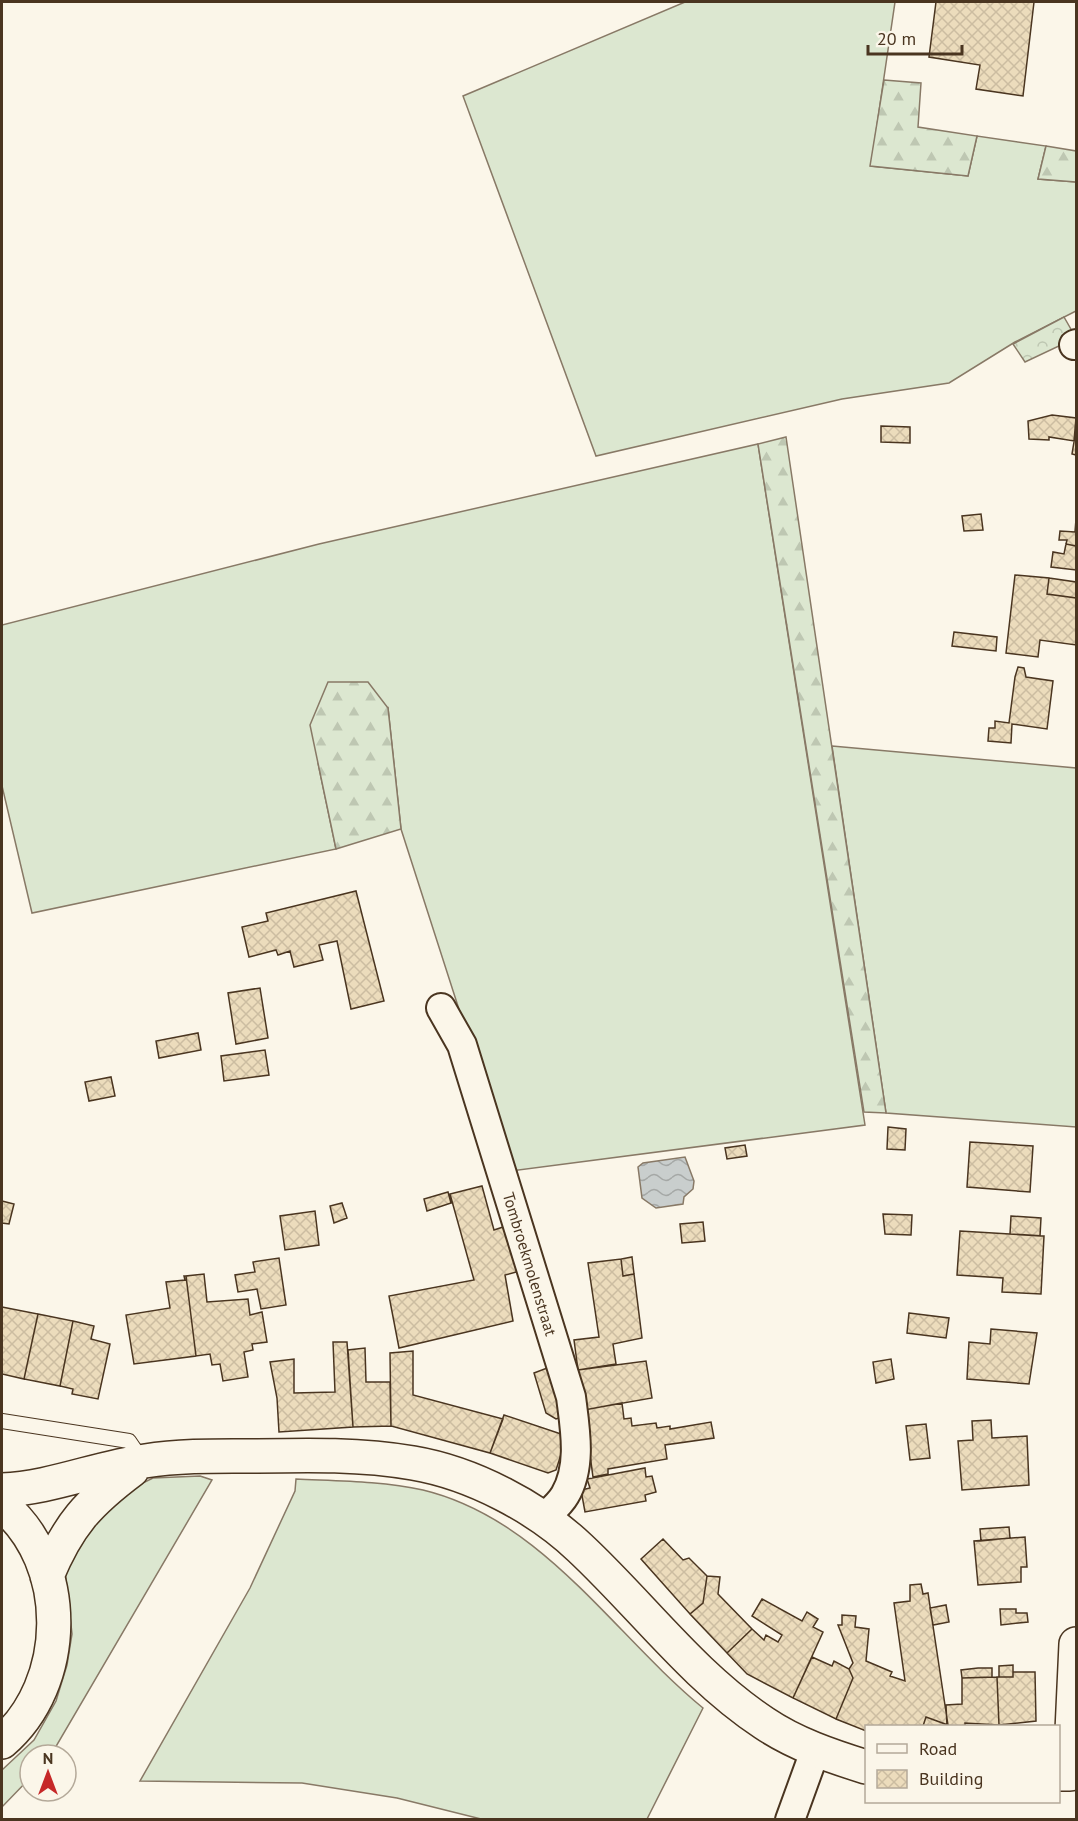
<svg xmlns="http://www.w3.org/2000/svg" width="1078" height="1821" font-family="'PT Sans',sans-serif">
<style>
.grass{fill:#dce7d0;stroke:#887966;stroke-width:1.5}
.forest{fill:url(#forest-firs);stroke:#887966;stroke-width:1.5}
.park{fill:url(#park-crowns);stroke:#887966;stroke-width:1.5}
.water{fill:url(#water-waves);stroke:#887966;stroke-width:1.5}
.building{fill:url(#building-cross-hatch);stroke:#4a3520;stroke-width:1.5}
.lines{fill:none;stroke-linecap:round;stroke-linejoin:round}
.lane-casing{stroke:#4a3520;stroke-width:16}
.street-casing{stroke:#4a3520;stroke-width:32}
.secondary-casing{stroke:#4a3520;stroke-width:36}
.lane{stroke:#fbf6e9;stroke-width:14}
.street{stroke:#fbf6e9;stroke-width:28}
.secondary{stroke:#fbf6e9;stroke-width:33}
.labels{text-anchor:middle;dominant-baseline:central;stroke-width:4.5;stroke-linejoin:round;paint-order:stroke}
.street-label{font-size:16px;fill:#4a3520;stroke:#fbf6e9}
</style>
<defs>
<pattern id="forest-firs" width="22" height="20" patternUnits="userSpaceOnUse" patternTransform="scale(1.5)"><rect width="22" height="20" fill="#dce7d0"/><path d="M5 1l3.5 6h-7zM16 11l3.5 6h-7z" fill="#bec7b2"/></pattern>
<pattern id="park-crowns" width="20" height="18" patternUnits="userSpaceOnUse" patternTransform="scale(1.5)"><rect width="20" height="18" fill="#dce7d0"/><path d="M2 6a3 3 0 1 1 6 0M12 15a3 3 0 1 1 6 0" fill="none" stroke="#bec7b2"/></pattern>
<pattern id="water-waves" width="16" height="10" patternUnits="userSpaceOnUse" patternTransform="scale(1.5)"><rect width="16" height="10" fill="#c9cecd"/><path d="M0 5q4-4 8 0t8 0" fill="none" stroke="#a5a8a6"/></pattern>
<pattern id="building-cross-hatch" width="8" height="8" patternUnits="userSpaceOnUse" patternTransform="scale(1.5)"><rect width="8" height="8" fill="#ecdcbc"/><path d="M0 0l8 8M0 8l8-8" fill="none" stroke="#ccbda1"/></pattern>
</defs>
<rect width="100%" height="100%" fill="#fbf6e9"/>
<path class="grass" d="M 685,2 L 895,2 L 871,166 L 968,176 L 977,136 L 1046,146 L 1038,179 L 1076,182 L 1076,311 L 1015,342 L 949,383 L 842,399 L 596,456 L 463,96 Z
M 758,444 L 865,1125 L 511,1171 L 401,829 L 388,708 L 318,763 L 336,849 L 32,913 L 2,786 L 2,625 L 319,544 Z
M 832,746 L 1076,768 L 1076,1127 L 886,1113 Z
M 200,1476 L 212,1480 L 51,1755 L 30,1755 L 30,1778 L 2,1807 L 2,1770 L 34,1740 L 56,1701 L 67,1665 L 72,1634 L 65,1570 L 71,1549 L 118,1495 L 153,1478 Z
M 296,1479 C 338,1481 382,1481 423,1490 C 543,1519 613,1634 703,1708 L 647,1819 L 481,1819 L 397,1798 L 302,1783 L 140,1781 L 250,1588 L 295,1491 Z"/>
<path class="forest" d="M 884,80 L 921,83 L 918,127 L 977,136 L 968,176 L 870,166 Z
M 1046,146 L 1076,151 L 1076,182 L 1038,179 Z
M 786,437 L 886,1113 L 864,1112 L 758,444 Z
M 328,682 L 368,682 L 388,708 L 401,829 L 336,849 L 310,725 Z"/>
<path class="park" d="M 1064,317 L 1076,338 L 1025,362 L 1013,344 Z"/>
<path class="water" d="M 685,1157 L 694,1181 L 693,1189 L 684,1197 L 683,1204 L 656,1208 L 642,1198 L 638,1167 L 643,1163 Z"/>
<path class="building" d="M 936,2 L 1034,2 L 1023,96 L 976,89 L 980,65 L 929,57 Z
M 1052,415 L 1076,418 L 1074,441 L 1049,437 L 1049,440 L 1029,439 L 1028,421 Z
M 881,426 L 910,427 L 910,443 L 881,442 Z
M 1076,430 L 1076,455 L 1072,454 Z
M 981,514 L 983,530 L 964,531 L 962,516 Z
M 1076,519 L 1076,546 L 1066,544 L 1067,540 L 1059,540 L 1060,531 L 1075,532 Z
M 1066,544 L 1076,546 L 1076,570 L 1051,567 L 1053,552 L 1064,554 Z
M 1015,575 L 1049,578 L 1047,594 L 1076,598 L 1076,645 L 1040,640 L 1038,657 L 1006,653 Z
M 1049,578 L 1076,582 L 1076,598 L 1047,594 Z
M 954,632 L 997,637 L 996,651 L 952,646 Z
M 1018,667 L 1024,668 L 1026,677 L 1053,681 L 1047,729 L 1012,724 L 1011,743 L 988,741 L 989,728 L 995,728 L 995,721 L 1009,723 L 1015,677 Z
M 356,891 L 384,1001 L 351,1009 L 337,941 L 319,945 L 323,960 L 294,967 L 290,951 L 278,955 L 276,950 L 249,957 L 242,927 L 268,921 L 266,913 Z
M 260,988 L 268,1038 L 236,1044 L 228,993 Z
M 198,1033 L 201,1050 L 159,1058 L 156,1041 Z
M 265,1050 L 269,1075 L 224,1081 L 221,1056 Z
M 111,1077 L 115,1096 L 89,1101 L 85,1082 Z
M 888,1127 L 906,1129 L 905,1150 L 887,1149 Z
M 970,1142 L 1033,1146 L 1030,1192 L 967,1187 Z
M 745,1145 L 747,1156 L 727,1159 L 725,1148 Z
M 482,1186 L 494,1230 L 506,1226 L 520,1271 L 505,1275 L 513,1321 L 399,1348 L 389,1296 L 474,1280 L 450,1194 Z
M 448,1192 L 451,1203 L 427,1211 L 424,1199 Z
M 2,1201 L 14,1204 L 9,1224 L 2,1223 Z
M 342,1203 L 347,1218 L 334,1223 L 330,1206 Z
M 315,1211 L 319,1245 L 285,1250 L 280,1216 Z
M 883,1214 L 912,1215 L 911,1235 L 885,1234 Z
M 1011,1216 L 1041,1218 L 1040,1236 L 1010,1234 Z
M 703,1222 L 705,1241 L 682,1243 L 680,1224 Z
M 960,1231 L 1044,1236 L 1041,1294 L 1002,1292 L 1003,1278 L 957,1275 Z
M 632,1257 L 634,1274 L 623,1276 L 621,1259 Z
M 279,1258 L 286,1305 L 261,1309 L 257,1289 L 238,1292 L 235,1275 L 255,1272 L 253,1262 Z
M 621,1259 L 623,1276 L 634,1274 L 642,1338 L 613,1344 L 616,1364 L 578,1370 L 574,1340 L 599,1337 L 588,1263 Z
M 204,1274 L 207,1302 L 248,1299 L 250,1315 L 262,1312 L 267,1342 L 252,1344 L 253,1350 L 244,1352 L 248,1377 L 223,1381 L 220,1364 L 212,1365 L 210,1354 L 196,1356 L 186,1276 Z
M 184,1276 L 186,1276 L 196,1356 L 134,1364 L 126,1315 L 170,1308 L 166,1282 L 185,1280 Z
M 2,1307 L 38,1314 L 24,1379 L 2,1374 Z
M 909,1313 L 949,1318 L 946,1338 L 907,1333 Z
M 38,1314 L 73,1321 L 60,1386 L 24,1379 Z
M 73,1321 L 94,1326 L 91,1339 L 110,1344 L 98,1399 L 72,1394 L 73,1389 L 60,1386 Z
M 991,1329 L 1037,1333 L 1029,1384 L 967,1379 L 969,1342 L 990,1344 Z
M 333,1342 L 347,1342 L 353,1427 L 279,1432 L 277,1398 L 270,1362 L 294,1359 L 294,1393 L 335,1392 Z
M 365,1348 L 366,1382 L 390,1382 L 391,1426 L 353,1427 L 348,1350 Z
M 413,1351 L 413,1395 L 503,1419 L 490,1453 L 391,1426 L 390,1353 Z
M 891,1359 L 894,1379 L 876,1383 L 873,1362 Z
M 646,1361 L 652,1398 L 584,1410 L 578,1370 Z
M 547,1368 L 551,1370 L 565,1416 L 556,1419 L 546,1413 L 534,1373 Z
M 622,1403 L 624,1419 L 631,1418 L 632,1426 L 656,1423 L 657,1428 L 670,1426 L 670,1429 L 711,1422 L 714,1438 L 665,1445 L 667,1459 L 608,1469 L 608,1474 L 593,1477 L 584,1410 Z
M 504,1415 L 567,1436 L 556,1470 L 548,1473 L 490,1453 Z
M 991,1420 L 992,1438 L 1027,1436 L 1029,1485 L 962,1490 L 958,1441 L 973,1440 L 972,1421 Z
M 926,1424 L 930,1458 L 910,1460 L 906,1426 Z
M 645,1468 L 646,1477 L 652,1476 L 656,1492 L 645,1495 L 646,1501 L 585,1512 L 581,1490 L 590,1488 L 587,1479 Z
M 1009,1527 L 1010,1538 L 981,1541 L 980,1529 Z
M 1025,1537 L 1027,1567 L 1021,1567 L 1021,1582 L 978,1585 L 974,1541 Z
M 663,1539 L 683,1560 L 689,1558 L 707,1576 L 703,1603 L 690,1614 L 641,1559 Z
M 707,1576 L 720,1577 L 718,1594 L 752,1629 L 727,1653 L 690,1614 L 703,1603 Z
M 921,1584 L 923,1594 L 928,1593 L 948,1725 L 926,1717 L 923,1726 L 866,1726 L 866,1731 L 836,1719 L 853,1678 L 849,1669 L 853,1663 L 838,1625 L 842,1625 L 842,1615 L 856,1616 L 855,1627 L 869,1629 L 866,1661 L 892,1672 L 890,1676 L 905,1681 L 894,1603 L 910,1601 L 910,1585 Z
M 762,1599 L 802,1621 L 807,1612 L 818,1619 L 813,1627 L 823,1632 L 793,1698 L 747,1674 L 727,1653 L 752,1629 L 764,1640 L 766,1635 L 778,1642 L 782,1635 L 752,1616 Z
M 946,1605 L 949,1622 L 933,1625 L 930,1608 Z
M 1000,1609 L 1016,1609 L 1016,1613 L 1027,1613 L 1028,1622 L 1001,1625 Z
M 812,1657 L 832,1666 L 834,1661 L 849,1669 L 853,1678 L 836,1719 L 793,1698 Z
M 1013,1665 L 1013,1677 L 999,1677 L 999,1666 Z
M 978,1668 L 992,1668 L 992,1677 L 962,1678 L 961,1670 Z
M 1013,1672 L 1035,1672 L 1036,1721 L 999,1725 L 997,1677 L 1013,1677 Z
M 997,1677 L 999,1725 L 965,1723 L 965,1726 L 947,1726 L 946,1705 L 962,1704 L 962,1678 Z
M 926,1717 L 948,1725 L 947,1726 L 923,1726 Z"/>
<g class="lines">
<g class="lane-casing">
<path id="lane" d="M 2,1421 L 129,1441 L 142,1460"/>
</g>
<g class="street-casing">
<path id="street" d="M 1074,345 L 1076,344
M 441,1008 L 462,1045 L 571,1397 C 575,1429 582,1466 565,1495 C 560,1504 550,1512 543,1519
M 790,1820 L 815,1751"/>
</g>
<g class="secondary-casing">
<path id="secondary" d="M 2,1490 C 51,1488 96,1468 145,1461 C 182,1455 219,1456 257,1456 C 309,1455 361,1454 413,1463 C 472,1473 537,1507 580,1548 C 642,1606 693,1676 764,1723 C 795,1744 831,1756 866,1767
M 2,1505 C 72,1563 70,1684 2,1742
M 47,1576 C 68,1525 88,1503 132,1470
M 1058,1774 L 1070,1774 L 1076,1644"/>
</g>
<use href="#lane" class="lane"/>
<use href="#street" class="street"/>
<use href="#secondary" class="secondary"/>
</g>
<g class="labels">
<g class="street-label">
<text transform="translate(530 1264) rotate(73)">Tombroekmolenstraat</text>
</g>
</g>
<rect width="1078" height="1821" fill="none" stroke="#4a3520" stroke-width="6"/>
<rect x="865" y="1725" width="195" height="78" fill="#fbf6e9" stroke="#b4a999" stroke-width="1.5"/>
<rect x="877" y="1744" width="30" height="9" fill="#fbf6e9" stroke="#b4a999" stroke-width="1.5"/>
<text x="919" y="1755" font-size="18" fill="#4a3520">Road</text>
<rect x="877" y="1770" width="30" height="18" fill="url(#building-cross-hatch)" stroke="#b4a999" stroke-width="1.5"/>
<text x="919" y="1785" font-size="18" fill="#4a3520">Building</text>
<g transform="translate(48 1773)"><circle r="28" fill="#fbf6e9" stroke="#b4a999" stroke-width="1.5"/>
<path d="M0-4.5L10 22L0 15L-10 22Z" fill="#c62828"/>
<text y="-9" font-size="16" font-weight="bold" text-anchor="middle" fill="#4a3520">N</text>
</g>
<path d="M868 45v9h94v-9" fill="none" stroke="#4a3520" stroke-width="3"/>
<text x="877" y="45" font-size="18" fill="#4a3520" stroke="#fbf6e9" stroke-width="4.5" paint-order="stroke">20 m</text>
</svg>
